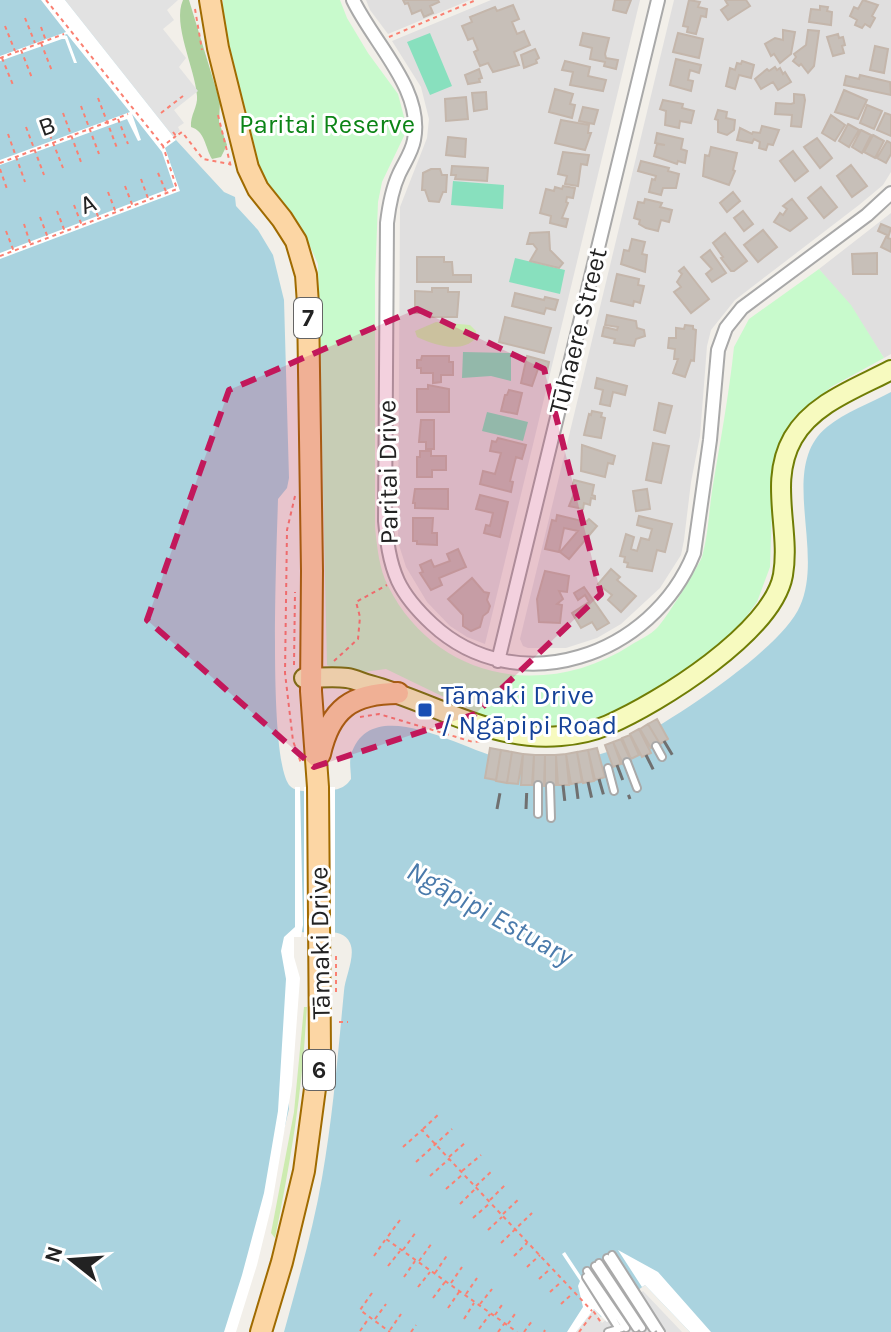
<svg xmlns="http://www.w3.org/2000/svg" width="891" height="1332" font-family="Karla,sans-serif">
<style>
.residential{fill:#e0dfdf}
.grass{fill:#cdebb0}
.forest{fill:#add19e}
.park{fill:#c8facc}
.pitch{fill:#88e0be}
.parking{fill:#e2e2e2}
.water{fill:#aad3df}
.pier{fill:#fff}
.building{fill:#c7bfb8;stroke:#c4b6ab;stroke-width:2}
.lines{fill:none;stroke-linecap:round;stroke-linejoin:round}
.service-casing{stroke:#a9a9a9;stroke-width:10}
.minor-casing{stroke:#a9a9a9;stroke-width:16}
.secondary-casing{stroke:#707d05;stroke-width:22}
.primary-casing{stroke:#a06b00;stroke-width:24}
.path{stroke:#fa8072;stroke-width:2;stroke-dasharray:4 4;stroke-linecap:butt}
.service{stroke:#fff;stroke-width:6}
.minor{stroke:#fff;stroke-width:12}
.secondary{stroke:#f7fabf;stroke-width:18}
.primary{stroke:#fcd6a4;stroke-width:20}
.rail{stroke:#707070;stroke-width:3;stroke-dasharray:16 16;stroke-linecap:butt}
.path-bridge{stroke:#fa8072;stroke-width:2;stroke-dasharray:4 4;stroke-linecap:butt}
.marked{fill:#c2185b;fill-opacity:0.2;stroke:#c2185b;stroke-width:6;stroke-dasharray:16 10;stroke-linejoin:round}
.transit-dot{fill:#1a4fb4;stroke:#fff;stroke-width:3}
.labels{text-anchor:middle;dominant-baseline:central;stroke-width:6;stroke-linejoin:round;paint-order:stroke}
.shield{fill:#fff;stroke:#646464;stroke-width:2}
.shield-label{font-size:24px;font-weight:bold;fill:#222}
.park-label{font-size:26px;fill:#0c8416;stroke:#fff}
.street-label{font-size:26px;fill:#222;stroke:#fff}
.transit-label{font-size:26px;fill:#164399;stroke:#fff;text-anchor:start}
.water-label{font-size:28px;font-style:italic;fill:#4a7aab;stroke:#fff}
</style>
<rect width="100%" height="100%" fill="#f2efe9"/>
<path class="residential" d="M 366,0 L 470,0 L 388,34 L 370,10 Z
M 491,0 L 640,0 L 485,644 L 467,637 L 450,626 L 427,602 L 406,567 L 398,542 L 400,207 L 427,138 L 429,119 L 421,87 L 392,41 Z
M 674,0 L 891,0 L 891,172 L 883,185 L 859,205 L 735,300 L 711,330 L 707,346 L 700,436 L 691,482 L 684,540 L 681,555 L 660,588 L 621,624 L 597,638 L 566,648 L 528,648 L 523,646 L 520,639 Z
M 891,213 L 891,354 L 884,358 L 853,311 L 819,269 Z"/>
<path class="grass" d="M 436,322 L 470,325 L 476,331 L 476,338 C 462,354 434,345 417,337 L 415,331 Z
M 304,1007 L 307,1007 L 306,1020 C 302,1094 290,1165 275,1238 L 271,1233 L 294,1112 Z"/>
<path class="forest" d="M 183,0 L 189,0 L 220,102 L 219,122 L 227,145 L 221,157 L 212,159 C 205,147 205,131 191,127 C 190,115 198,107 197,96 C 195,68 172,24 183,0 Z"/>
<path class="park" d="M 223,0 L 340,0 L 347,18 L 368,53 L 398,94 L 404,117 L 404,136 L 382,182 L 378,202 L 375,281 L 375,527 C 377,546 379,569 388,586 C 436,681 546,700 631,645 C 639,640 650,635 657,628 C 665,621 698,567 702,557 C 708,536 709,512 712,491 C 720,443 729,395 734,347 L 749,319 L 819,269 L 851,305 L 884,358 L 831,387 L 785,431 L 773,477 L 770,567 L 757,602 L 732,636 L 696,664 L 631,705 L 588,722 L 532,728 L 483,716 L 386,669 L 348,674 L 327,665 L 318,264 L 301,226 L 268,187 L 258,163 L 223,24 Z"/>
<path class="pitch" d="M 430,33 L 452,86 L 430,95 L 407,42 Z
M 453,181 L 504,185 L 503,209 L 451,205 Z
M 515,258 L 565,270 L 560,294 L 509,282 Z
M 463,352 L 511,353 L 511,381 L 491,376 L 462,378 Z
M 487,412 L 528,422 L 523,441 L 482,431 Z"/>
<path class="parking" d="M 51,0 L 178,0 L 167,10 L 174,20 L 163,29 L 186,58 L 179,67 L 198,91 L 174,110 L 184,123 L 178,127 L 180,131 L 164,143 Z
M 643,1291 L 682,1332 L 577,1332 L 594,1309 L 602,1323 Z"/>
<path class="water" d="M 0,0 L 65,0 L 176,140 L 224,192 L 235,197 L 236,206 L 258,230 L 273,255 L 284,300 L 289,478 L 287,488 L 278,499 C 277,541 267,762 290,786 C 297,793 310,791 319,791 C 333,790 343,791 351,779 C 351,771 349,762 351,755 C 371,690 467,753 507,760 C 545,767 592,761 626,744 C 669,723 782,649 800,606 C 825,551 778,467 827,427 C 845,412 871,403 891,392 L 891,1332 L 690,1332 L 645,1285 L 601,1317 L 594,1309 L 576,1332 L 284,1332 C 298,1281 313,1230 322,1178 C 333,1116 338,1053 344,991 C 345,977 356,956 350,943 C 343,926 315,934 300,932 L 294,933 L 288,951 L 289,1109 L 235,1332 L 0,1332 Z"/>
<path class="pier" d="M 41,0 L 65,0 L 176,140 L 165,148 L 180,191 L 0,259 L 0,253 L 174,187 L 162,152 L 132,114 L 141,140 L 138,141 L 127,119 L 0,165 L 0,160 L 130,112 L 67,34 L 64,35 L 67,36 L 77,63 L 74,63 L 65,39 L 62,39 L 0,61 L 0,56 L 66,32 Z
M 295,787 L 300,787 L 303,925 L 301,937 L 294,937 L 294,957 L 300,978 L 292,1085 L 272,1204 L 257,1265 L 236,1332 L 224,1332 L 242,1275 L 264,1193 L 278,1111 L 286,979 L 281,951 L 284,937 L 295,927 Z
M 304,787 L 335,787 L 335,937 L 304,937 Z
M 618,1250 L 658,1272 L 711,1332 L 690,1332 L 645,1285 L 642,1287 Z
M 565,1252 L 610,1320 L 607,1322 L 594,1309 L 576,1332 L 567,1332 L 583,1307 L 578,1286 L 580,1281 L 562,1254 Z"/>
<path class="building" d="M 403,0 L 438,0 L 439,2 L 430,6 L 433,13 L 424,17 L 421,10 L 412,14 L 408,3 L 405,4 Z
M 615,0 L 631,0 L 626,13 L 613,10 Z
M 689,0 L 700,2 L 698,7 L 707,9 L 706,17 L 701,16 L 696,34 L 687,32 L 688,27 L 683,26 Z
M 725,0 L 746,0 L 750,6 L 728,20 L 721,10 L 728,5 Z
M 863,0 L 878,5 L 872,16 L 875,18 L 870,27 L 865,24 L 862,28 L 855,25 L 857,20 L 850,16 L 854,7 L 858,9 Z
M 513,5 L 519,19 L 512,22 L 517,34 L 524,31 L 530,45 L 514,52 L 519,65 L 493,72 L 488,63 L 480,66 L 474,52 L 478,50 L 473,38 L 468,40 L 462,26 L 472,22 L 470,17 L 495,7 L 497,11 Z
M 820,6 L 828,7 L 827,11 L 832,12 L 831,25 L 809,22 L 811,9 L 820,10 Z
M 783,30 L 795,32 L 791,54 L 780,63 L 774,54 L 771,56 L 765,44 L 775,38 L 783,40 Z
M 808,30 L 819,31 L 814,66 L 808,73 L 801,64 L 799,66 L 793,61 L 796,57 L 794,54 L 806,45 Z
M 583,33 L 609,38 L 605,54 L 606,58 L 618,60 L 616,69 L 604,66 L 605,62 L 590,59 L 592,48 L 580,45 Z
M 678,33 L 703,39 L 699,58 L 673,52 Z
M 838,34 L 839,38 L 843,37 L 845,45 L 842,46 L 844,53 L 833,56 L 827,37 Z
M 875,46 L 888,49 L 884,73 L 870,70 Z
M 535,49 L 539,58 L 536,60 L 537,63 L 524,68 L 521,55 Z
M 676,59 L 701,65 L 699,73 L 690,70 L 688,80 L 693,81 L 691,91 L 670,85 Z
M 565,61 L 590,67 L 588,76 L 606,80 L 603,91 L 570,85 L 573,72 L 562,70 Z
M 742,61 L 754,65 L 751,78 L 739,75 L 735,89 L 726,86 L 730,68 L 735,70 L 737,63 L 741,64 Z
M 775,67 L 777,70 L 780,68 L 783,74 L 785,72 L 791,82 L 778,90 L 773,82 L 761,89 L 755,79 L 767,69 L 769,71 Z
M 479,69 L 482,78 L 479,79 L 480,82 L 468,84 L 465,75 Z
M 860,75 L 890,82 L 891,95 L 844,85 L 846,76 L 859,79 Z
M 555,89 L 573,94 L 570,104 L 575,105 L 572,118 L 549,112 Z
M 844,90 L 867,100 L 858,119 L 835,112 Z
M 486,92 L 487,109 L 474,111 L 472,93 Z
M 794,94 L 804,95 L 805,100 L 801,127 L 791,126 L 792,115 L 775,114 L 776,103 L 791,104 L 794,103 Z
M 466,97 L 468,119 L 446,121 L 445,99 Z
M 663,100 L 683,104 L 682,108 L 694,111 L 691,123 L 680,121 L 679,128 L 665,125 L 666,111 L 660,109 Z
M 867,105 L 882,111 L 874,129 L 860,123 Z
M 583,107 L 598,110 L 594,124 L 579,121 Z
M 718,110 L 727,112 L 726,118 L 735,120 L 734,130 L 727,135 L 718,132 L 718,120 L 715,119 Z
M 885,113 L 891,115 L 891,136 L 877,130 Z
M 831,115 L 845,125 L 835,141 L 822,133 Z
M 561,120 L 589,125 L 588,133 L 591,133 L 585,150 L 555,143 Z
M 848,124 L 859,130 L 849,147 L 839,141 Z
M 762,126 L 779,130 L 773,145 L 768,144 L 766,150 L 759,148 L 760,142 L 754,139 L 752,143 L 737,140 L 740,128 L 752,134 L 753,132 L 760,133 Z
M 861,130 L 871,135 L 862,153 L 852,147 Z
M 657,133 L 683,139 L 681,149 L 687,151 L 685,163 L 678,161 L 677,164 L 654,156 L 657,144 L 665,145 L 655,143 Z
M 873,135 L 884,141 L 875,158 L 864,152 Z
M 448,137 L 466,139 L 465,157 L 446,155 Z
M 817,138 L 832,158 L 820,168 L 804,147 Z
M 887,141 L 891,143 L 891,154 L 886,163 L 877,158 Z
M 711,147 L 737,153 L 733,170 L 735,171 L 729,185 L 703,176 L 705,155 L 709,156 Z
M 793,151 L 808,171 L 795,181 L 780,161 Z
M 563,152 L 589,155 L 587,165 L 581,164 L 578,186 L 565,184 L 567,176 L 558,174 Z
M 641,161 L 669,168 L 668,171 L 679,174 L 676,188 L 663,188 L 661,195 L 649,192 L 652,179 L 655,180 L 656,176 L 638,171 Z
M 851,165 L 867,186 L 852,197 L 837,176 Z
M 452,166 L 488,168 L 487,181 L 455,179 L 456,175 L 451,175 Z
M 431,169 L 440,169 L 442,175 L 447,175 L 446,192 L 443,192 L 439,202 L 429,201 L 425,190 L 422,190 L 423,173 Z
M 563,186 L 575,188 L 573,198 L 567,197 L 566,202 L 568,203 L 562,218 L 568,219 L 566,227 L 550,223 L 551,216 L 540,213 L 546,189 L 554,191 L 555,187 L 562,189 Z
M 821,187 L 837,207 L 824,218 L 808,198 Z
M 733,192 L 740,201 L 727,212 L 720,203 Z
M 645,199 L 662,203 L 660,207 L 672,210 L 669,222 L 661,220 L 658,231 L 646,228 L 639,224 L 640,220 L 634,218 L 638,202 L 644,203 Z
M 792,199 L 807,218 L 790,231 L 774,222 L 780,213 L 783,215 L 787,209 L 783,206 Z
M 743,211 L 753,224 L 744,231 L 734,218 Z
M 881,224 L 891,228 L 888,238 L 891,239 L 891,252 L 881,247 L 887,235 L 878,231 Z
M 763,230 L 777,247 L 758,262 L 744,245 Z
M 549,232 L 550,250 L 563,263 L 559,268 L 530,261 L 537,249 L 533,244 L 527,244 L 530,233 Z
M 725,233 L 747,261 L 734,271 L 731,271 L 721,258 L 723,257 L 713,243 Z
M 632,239 L 645,242 L 642,254 L 647,255 L 645,272 L 621,264 L 624,250 L 629,251 Z
M 710,250 L 726,273 L 712,282 L 706,274 L 712,269 L 701,257 Z
M 877,253 L 877,274 L 853,274 L 852,254 Z
M 417,257 L 444,257 L 444,262 L 452,262 L 453,275 L 471,275 L 471,282 L 417,282 Z
M 684,267 L 709,299 L 691,313 L 674,292 L 681,287 L 677,282 L 682,274 L 679,271 Z
M 617,274 L 639,279 L 638,285 L 644,286 L 640,303 L 634,301 L 633,306 L 611,301 Z
M 432,288 L 448,288 L 448,292 L 459,292 L 457,317 L 431,317 L 431,313 L 415,313 L 415,291 L 432,292 Z
M 515,293 L 544,300 L 545,297 L 558,300 L 555,310 L 546,308 L 544,314 L 512,306 Z
M 607,315 L 636,321 L 637,328 L 644,330 L 645,336 L 636,339 L 634,346 L 614,343 L 615,339 L 602,336 L 604,327 L 617,330 L 618,327 L 605,325 Z
M 505,317 L 551,328 L 544,353 L 499,342 Z
M 685,325 L 693,326 L 693,329 L 696,330 L 694,361 L 691,360 L 685,377 L 673,373 L 678,359 L 674,359 L 675,349 L 668,348 L 669,338 L 676,338 L 676,328 L 684,329 Z
M 422,356 L 449,356 L 449,362 L 453,362 L 453,375 L 441,375 L 441,382 L 433,383 L 433,373 L 421,373 L 421,368 L 417,368 L 417,360 L 421,360 Z
M 527,356 L 549,362 L 547,371 L 538,369 L 532,386 L 521,383 Z
M 597,378 L 627,386 L 625,395 L 613,392 L 610,406 L 600,404 L 603,390 L 595,388 Z
M 428,385 L 449,389 L 449,412 L 417,412 L 417,389 L 428,389 Z
M 509,390 L 522,393 L 517,414 L 501,411 L 505,395 L 507,395 Z
M 659,403 L 672,406 L 665,433 L 654,430 Z
M 592,411 L 602,413 L 601,417 L 605,418 L 601,438 L 584,435 L 589,414 L 591,415 Z
M 421,420 L 434,420 L 434,449 L 426,449 L 426,442 L 419,442 Z
M 498,438 L 526,445 L 522,459 L 516,457 L 510,481 L 513,482 L 511,492 L 480,484 L 483,471 L 495,474 L 501,453 L 490,451 L 492,441 L 496,442 Z
M 653,443 L 669,446 L 661,483 L 646,480 Z
M 582,445 L 615,456 L 613,464 L 608,463 L 605,477 L 581,471 Z
M 420,451 L 431,451 L 431,456 L 446,456 L 446,470 L 432,470 L 432,477 L 417,477 L 417,457 L 420,457 Z
M 574,480 L 594,485 L 592,495 L 595,496 L 595,499 L 591,498 L 590,505 L 584,503 L 583,509 L 569,506 L 576,489 L 572,488 Z
M 415,489 L 448,489 L 448,509 L 415,508 L 415,503 L 413,503 Z
M 647,489 L 650,509 L 636,511 L 633,491 Z
M 480,495 L 508,502 L 500,537 L 484,533 L 486,525 L 490,526 L 493,513 L 476,509 Z
M 557,515 L 586,522 L 589,519 L 597,526 L 569,559 L 560,552 L 578,531 L 564,528 L 559,552 L 545,549 L 552,520 L 556,521 Z
M 639,516 L 672,524 L 665,552 L 657,550 L 652,571 L 627,567 L 628,563 L 624,562 L 625,557 L 620,556 L 626,534 L 634,537 L 631,549 L 637,551 L 641,538 L 649,540 L 652,529 L 637,525 Z
M 413,518 L 433,518 L 432,533 L 437,533 L 437,545 L 417,544 L 417,541 L 413,541 Z
M 458,549 L 466,567 L 439,578 L 442,585 L 431,590 L 420,573 L 423,572 L 420,565 L 431,560 L 434,567 L 450,561 L 447,554 Z
M 611,569 L 620,577 L 617,580 L 636,596 L 621,612 L 608,600 L 612,595 L 598,584 Z
M 545,571 L 569,576 L 567,592 L 559,591 L 563,599 L 557,604 L 562,605 L 560,623 L 539,622 L 537,599 Z
M 472,578 L 484,592 L 489,593 L 487,600 L 490,606 L 488,612 L 483,616 L 480,627 L 471,631 L 463,626 L 463,615 L 448,599 Z
M 584,587 L 609,623 L 597,630 L 592,622 L 581,628 L 572,613 L 589,602 L 585,595 L 578,600 L 574,593 Z
M 657,719 L 668,739 L 660,744 L 648,724 Z
M 648,724 L 660,744 L 651,748 L 640,729 Z
M 639,729 L 651,753 L 642,757 L 630,734 Z
M 630,735 L 639,755 L 631,759 L 622,738 Z
M 621,739 L 631,761 L 623,764 L 613,742 Z
M 613,742 L 621,764 L 613,767 L 605,745 Z
M 490,748 L 501,750 L 496,780 L 485,778 Z
M 597,748 L 605,777 L 595,780 L 588,750 Z
M 501,750 L 512,752 L 507,783 L 496,781 Z
M 588,750 L 594,781 L 583,783 L 577,752 Z
M 512,752 L 523,754 L 518,784 L 507,783 Z
M 577,752 L 582,782 L 571,784 L 566,754 Z
M 523,754 L 534,755 L 532,785 L 521,785 Z
M 566,754 L 569,785 L 558,785 L 556,755 Z
M 534,755 L 545,755 L 544,786 L 533,785 Z
M 545,755 L 556,755 L 556,785 L 545,786 Z"/>
<g class="lines">
<g class="service-casing">
<path id="service" d="M 656,746 L 662,757
M 627,762 L 637,788
M 608,768 L 614,791
M 550,786 L 551,818
M 538,814 L 538,785
M 612,1255 L 661,1332
M 607,1258 L 653,1329
M 599,1263 L 642,1328
M 595,1266 L 636,1328
M 587,1271 L 626,1328
M 586,1277 L 619,1329
M 608,1332 L 622,1328"/>
</g>
<g class="minor-casing">
<path id="minor" d="M 353,0 C 374,44 424,90 414,140 C 412,152 404,163 399,174 C 392,189 389,206 387,223 L 385,521 C 387,541 389,561 398,581 C 406,598 418,611 432,624 C 517,703 653,656 694,553 L 710,440 L 718,350 L 726,328 L 742,308 L 867,215 L 891,193
M 498,661 L 658,0"/>
</g>
<g class="secondary-casing">
<path id="secondary" d="M 304,678 C 318,678 333,676 347,678 C 355,679 362,683 370,685 C 433,702 494,743 561,736 C 577,735 594,731 608,725 C 659,703 773,632 783,575 C 791,529 768,482 793,438 C 813,403 857,388 891,370"/>
</g>
<g class="primary-casing">
<path id="primary" d="M 210,0 L 218,48 L 248,168 L 258,189 L 282,219 L 296,241 L 306,275 L 308,304 L 312,571 L 311,691 L 318,787 L 320,1051 L 304,1171 L 282,1262 L 261,1332
M 320,754 C 330,709 352,693 398,693"/>
</g>
<path class="path" d="M 46,0 L 163,146 L 176,136
M 195,9 L 202,50
M 25,18 L 35,43
M 5,26 L 15,51
M 41,27 L 46,41
M 389,37 L 476,0
M 41,43 L 52,71
M 21,50 L 32,78
M 0,58 L 40,43
M 2,58 L 13,85
M 98,98 L 117,148
M 81,106 L 99,154
M 63,113 L 81,162
M 161,113 L 183,96
M 218,115 L 231,167
M 118,119 L 128,144
M 44,120 L 63,168
M 26,127 L 44,175
M 173,132 L 176,136 L 182,132 L 203,159 L 230,164
M 8,134 L 25,182
M 0,163 L 105,123
M 0,169 L 7,189
M 158,173 L 167,194
M 141,179 L 149,201
M 125,186 L 133,207
M 108,192 L 116,213
M 91,198 L 99,219
M 74,205 L 82,226
M 57,211 L 65,232
M 40,217 L 48,238
M 24,224 L 31,246
M 6,231 L 14,252
M 0,256 L 177,189 L 163,146
M 295,496 L 287,530 L 285,673 L 293,741 L 301,763
M 334,661 L 358,639 L 360,617 L 356,602 L 387,585
M 294,665 L 295,592
M 360,717 L 379,714 L 473,742 L 481,741
M 336,956 L 336,993
M 339,1022 L 348,1022
M 423,1129 L 439,1114
M 403,1147 L 422,1130 L 592,1311
M 449,1157 L 466,1142
M 416,1162 L 452,1129
M 462,1171 L 481,1155
M 430,1176 L 449,1159
M 476,1186 L 493,1170
M 446,1189 L 463,1174
M 490,1200 L 506,1184
M 460,1204 L 476,1188
M 503,1214 L 520,1198
M 473,1218 L 490,1203
M 400,1220 L 386,1239 L 517,1332
M 488,1230 L 502,1217
M 501,1243 L 532,1213
M 403,1250 L 416,1232
M 374,1256 L 385,1240
M 514,1256 L 527,1243
M 419,1261 L 432,1243
M 388,1266 L 400,1251
M 527,1267 L 540,1255
M 435,1273 L 448,1254
M 404,1277 L 415,1261
M 539,1279 L 550,1269
M 451,1283 L 462,1267
M 418,1287 L 430,1272
M 550,1292 L 561,1282
M 372,1293 L 360,1310 L 390,1332
M 466,1294 L 477,1278
M 433,1298 L 445,1282
M 480,1304 L 492,1289
M 561,1304 L 572,1294
M 448,1308 L 459,1292
M 495,1315 L 504,1302
M 375,1319 L 386,1304
M 464,1319 L 474,1303
M 508,1324 L 517,1311
M 479,1329 L 490,1314
M 390,1330 L 401,1314
M 360,1331 L 369,1318
M 411,1332 L 416,1325
M 498,1332 L 504,1324
M 524,1332 L 532,1321
M 544,1332 L 545,1330
M 579,1332 L 594,1312 L 602,1324"/>
<use href="#service" class="service"/>
<use href="#minor" class="minor"/>
<use href="#secondary" class="secondary"/>
<use href="#primary" class="primary"/>
<path class="rail" d="M 664,741 L 676,761
M 646,755 L 659,781
M 617,765 L 630,799
M 599,779 L 605,800
M 588,782 L 593,804
M 576,783 L 579,807
M 563,785 L 566,812
M 497,809 L 502,782
M 526,809 L 527,785"/>
<path class="path-bridge" d="M 40,43 L 64,34
M 105,123 L 128,114"/>
</g>
<path class="marked" d="M 417,309 L 544,369 L 601,594 L 475,714 L 314,767 L 147,620 L 229,390 Z"/>
<rect class="transit-dot" x="417" y="702" width="16" height="16" rx="4"/>
<g class="labels">
<g class="shield">
<rect x="294" y="298" width="28" height="40" rx="6"/>
<rect x="303" y="1050" width="32" height="40" rx="6"/>
</g>
<g class="shield-label">
<text x="308" y="318">7</text>
<text x="319" y="1070">6</text>
</g>
<g class="park-label">
<text x="327" y="124">Paritai Reserve</text>
</g>
<g class="street-label">
<text transform="translate(47 126) rotate(-20)">B</text>
<text transform="translate(88 204) rotate(-21)">A</text>
<text transform="translate(578 331) rotate(-76)">Tūhaere Street</text>
<text transform="translate(388 472) rotate(-91)">Paritai Drive</text>
<text transform="translate(320 943) rotate(-91)">Tāmaki Drive</text>
</g>
<g class="transit-label">
<text x="441" y="695">Tāmaki Drive<tspan x="441" dy="30">/ Ngāpipi Road</tspan></text>
</g>
<g class="water-label">
<text transform="translate(490 913) rotate(29)">Ngāpipi Estuary</text>
</g>
</g>
<g transform="translate(72 1260) rotate(287)" stroke="#ffffff" stroke-width="6" paint-order="stroke">
<path d="M0-6L14 30L0 20L-14 30Z" fill="#222222"/>
<text y="-12" font-size="22" font-weight="bold" text-anchor="middle" fill="#222222">N</text>
</g>
</svg>
